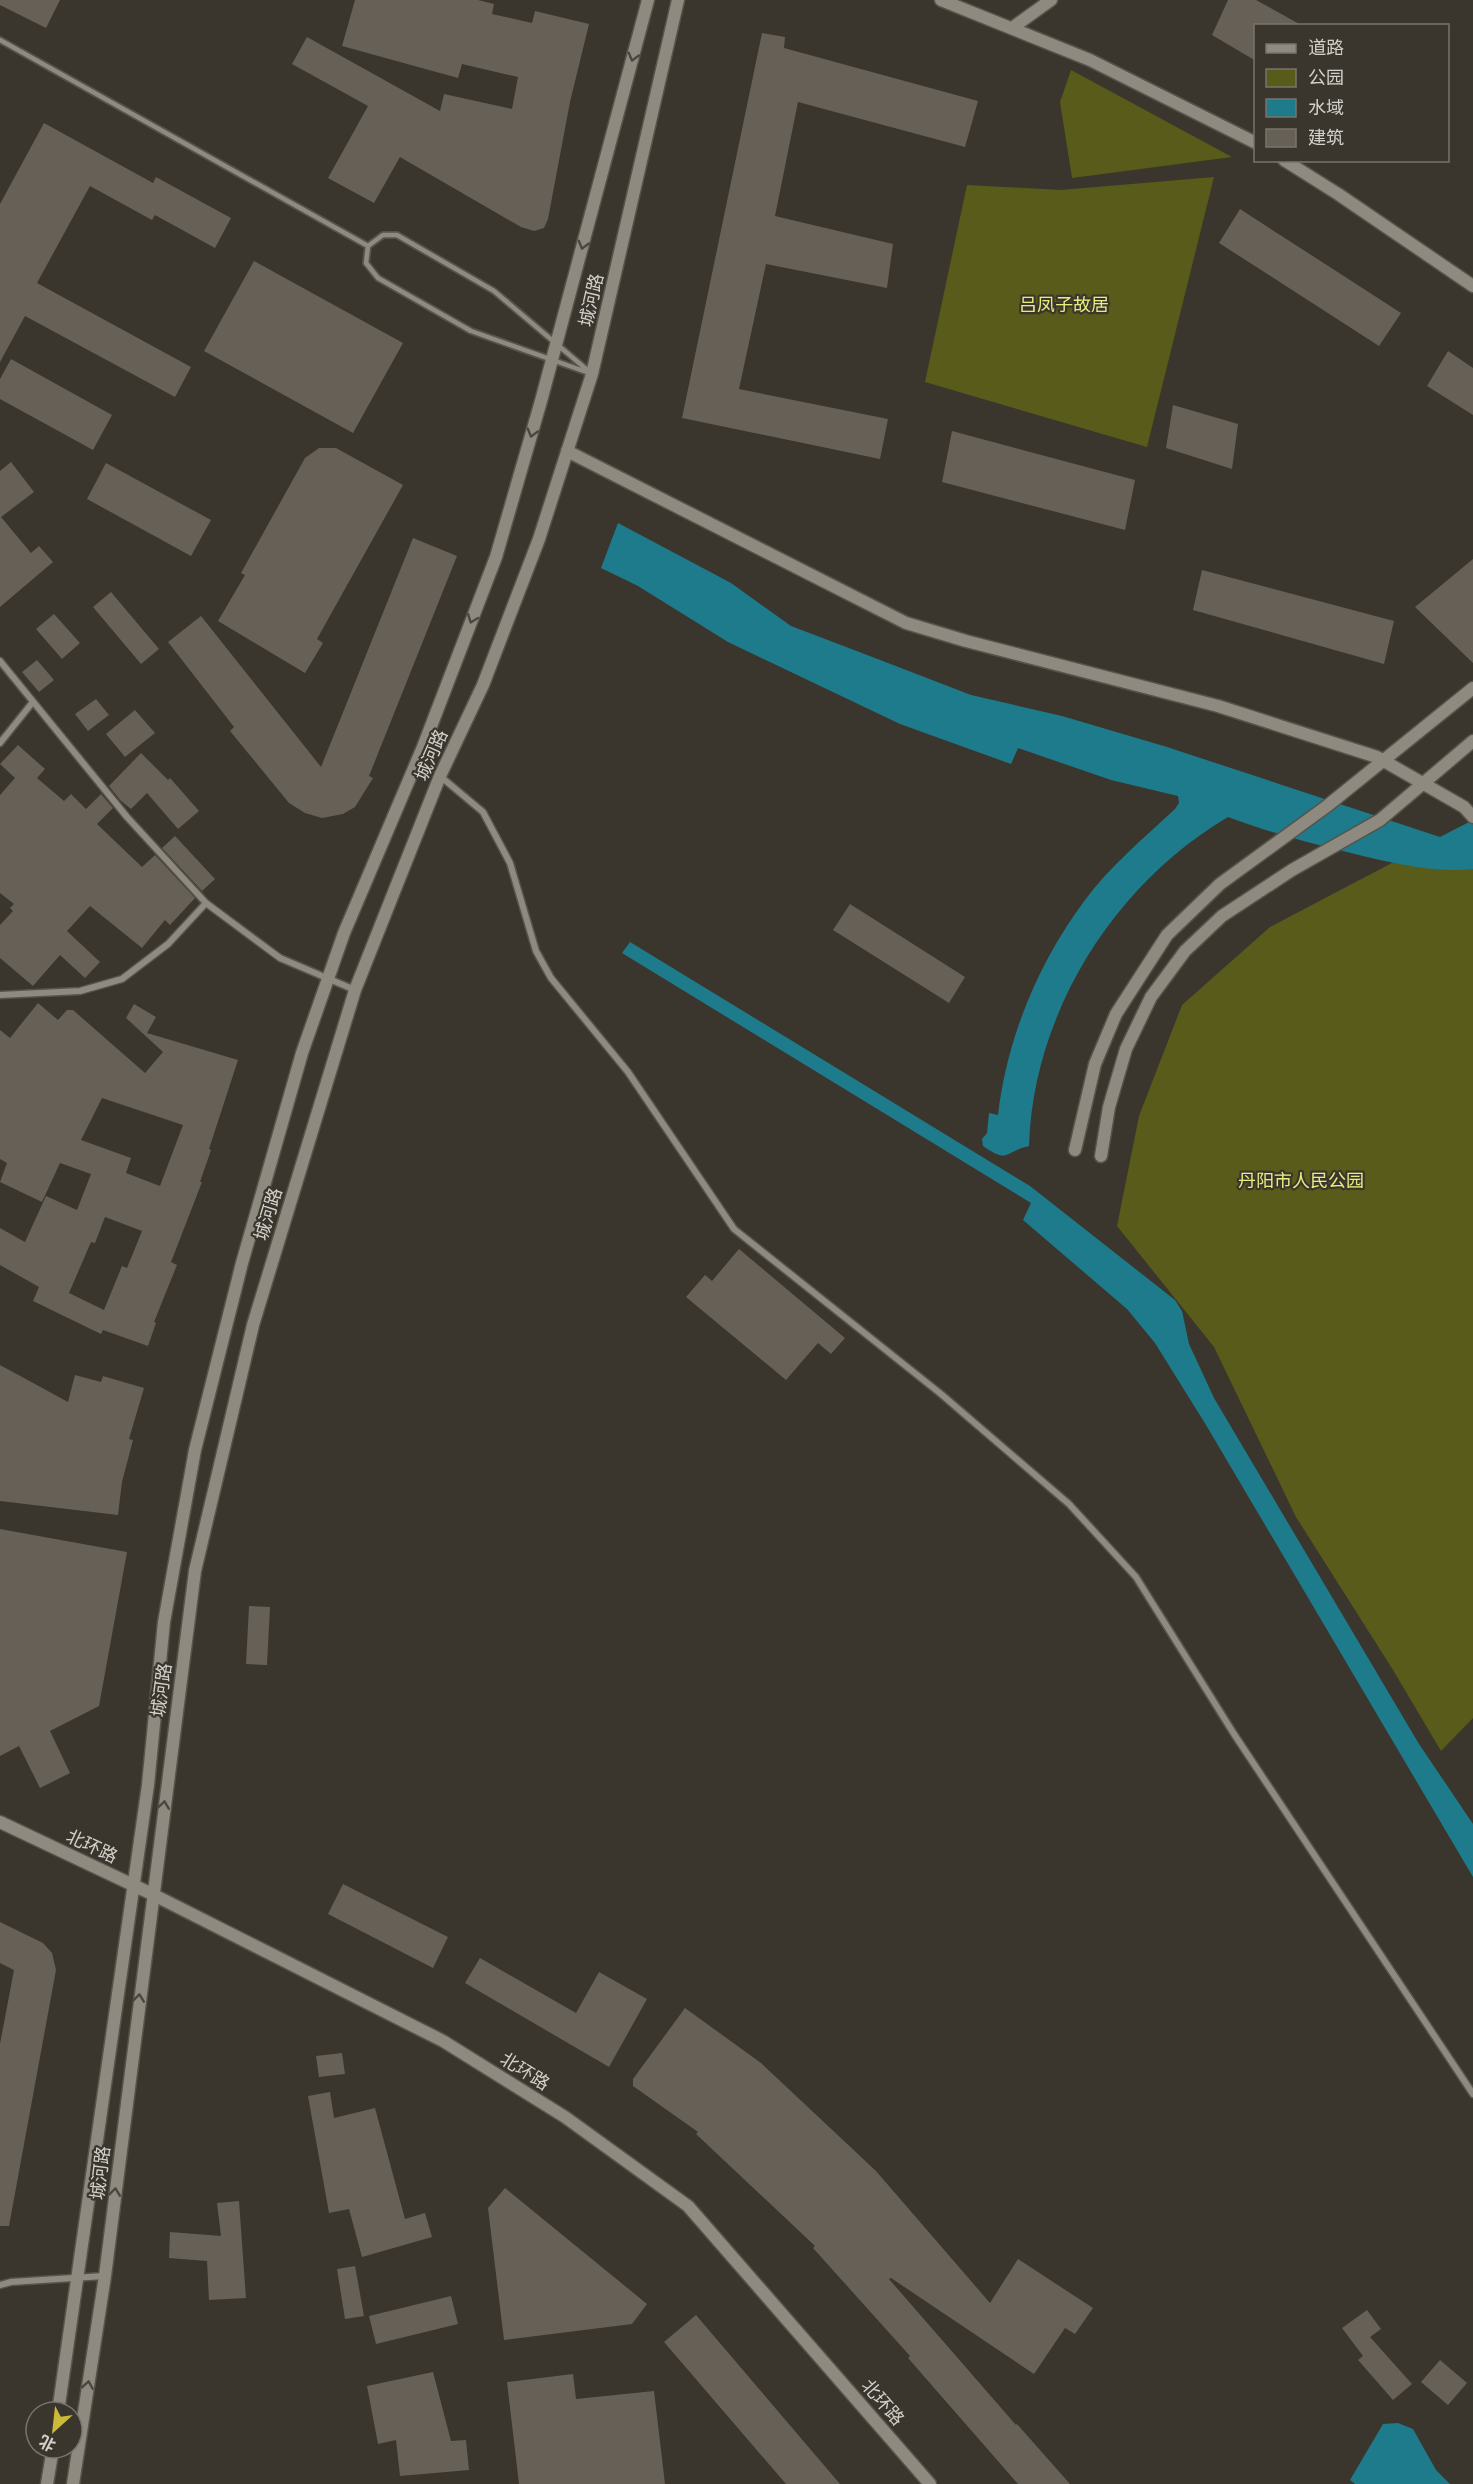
<svg xmlns="http://www.w3.org/2000/svg" width="1473" height="2484" font-family="Inter,'Noto Sans SC',sans-serif">
<style>
.green{fill:#585b19}
.water{fill:#1e7b8b}
.building{fill:#666057;fill-rule:evenodd}
.lines{fill:none;stroke-linecap:round;stroke-linejoin:round}
.lane-casing{stroke:#56534c;stroke-width:8}
.street-casing{stroke:#56534c;stroke-width:9}
.secondary-casing{stroke:#56534c;stroke-width:15}
.lane{stroke:#8e8a80;stroke-width:4.5}
.street{stroke:#8e8a80;stroke-width:6}
.secondary{stroke:#8e8a80;stroke-width:12}
.oneway{stroke:#4b473e}
.labels{text-anchor:middle;dominant-baseline:central;stroke-width:4.5;stroke-linejoin:round;paint-order:stroke}
.street-label{font-size:18px;fill:#d3d1cc;stroke:#3a362d}
.park-label{font-size:18px;fill:#e7ed7d;stroke:#3a362d}
</style>
<rect width="100%" height="100%" fill="#3a362d"/>
<path class="green" d="M 1071,70 L 1232,157 L 1072,178 L 1060,102 Z
M 1214,177 L 1147,447 L 925,382 L 967,185 L 1061,190 Z
M 1449,833 L 1473,857 L 1473,1718 L 1441,1751 L 1393,1670 L 1296,1517 L 1214,1347 L 1117,1226 L 1139,1116 L 1182,1005 L 1270,927 Z"/>
<path class="water" d="M 618,523 L 731,583 L 791,626 L 875,658 L 971,695 L 1062,716 L 1167,747 L 1440,837 L 1473,820 L 1473,869 C 1431,873 1392,863 1351,853 C 1309,843 1268,832 1228,817 C 1114,884 1033,1013 1029,1146 C 1003,1152 1009,1164 983,1146 L 982,1139 L 987,1133 L 989,1113 L 998,1115 C 1007,1038 1038,963 1085,900 C 1110,866 1144,838 1175,809 L 1179,803 L 1178,796 L 1111,780 L 1018,748 L 1011,764 L 900,724 L 728,642 L 638,586 L 601,568 Z
M 630,942 L 1030,1186 L 1175,1300 L 1182,1311 L 1189,1344 L 1214,1398 L 1419,1744 L 1473,1824 L 1473,1877 L 1206,1425 L 1155,1343 L 1127,1309 L 1023,1220 L 1031,1203 L 622,953 Z
M 1398,2423 L 1413,2429 L 1436,2470 L 1450,2484 L 1355,2484 L 1350,2480 L 1383,2424 Z"/>
<path class="building" d="M 0,0 L 60,0 L 46,28 L 0,5 Z
M 355,0 L 478,0 L 494,4 L 492,14 L 532,23 L 535,11 L 589,24 L 570,102 L 548,219 L 544,228 L 534,231 L 521,227 L 400,157 L 374,203 L 328,178 L 368,106 L 292,64 L 307,37 L 440,111 L 444,94 L 512,109 L 518,77 L 462,64 L 458,78 L 342,46 Z
M 1228,0 L 1256,0 L 1303,26 L 1256,26 L 1256,61 L 1212,35 Z
M 762,33 L 785,37 L 784,48 L 978,101 L 965,147 L 798,102 L 775,216 L 893,244 L 887,288 L 766,264 L 739,389 L 888,419 L 880,459 L 682,418 Z
M 44,123 L 153,183 L 156,177 L 231,218 L 215,248 L 155,215 L 152,220 L 90,186 L 37,283 L 191,367 L 175,397 L 25,316 L 0,362 L 0,204 Z
M 1240,209 L 1401,313 L 1379,346 L 1219,243 Z
M 254,261 L 403,343 L 353,433 L 204,351 Z
M 1448,351 L 1473,368 L 1473,415 L 1427,386 Z
M 11,359 L 112,415 L 93,450 L 0,399 L 0,379 Z
M 1173,405 L 1238,424 L 1232,469 L 1166,448 Z
M 952,431 L 1135,480 L 1125,530 L 942,482 Z
M 319,448 L 336,448 L 403,485 L 317,639 L 323,643 L 305,673 L 218,621 L 245,575 L 241,573 L 305,458 Z
M 11,462 L 34,492 L 1,517 L 31,553 L 39,546 L 53,562 L 0,607 L 0,471 Z
M 106,463 L 211,520 L 191,556 L 87,499 Z
M 413,538 L 457,556 L 369,776 L 373,778 L 355,807 L 343,814 L 322,818 L 305,813 L 289,803 L 230,731 L 234,727 L 168,642 L 201,616 L 321,767 Z
M 1473,559 L 1473,663 L 1415,607 Z
M 1202,570 L 1394,621 L 1384,664 L 1193,610 Z
M 111,592 L 159,649 L 141,664 L 93,607 Z
M 54,614 L 80,643 L 62,659 L 36,629 Z
M 37,660 L 54,680 L 39,692 L 22,672 Z
M 96,699 L 109,715 L 88,731 L 75,714 Z
M 135,710 L 155,733 L 125,757 L 106,734 Z
M 18,745 L 45,769 L 37,778 L 64,801 L 71,794 L 86,809 L 101,794 L 113,808 L 97,824 L 142,867 L 155,855 L 195,898 L 170,925 L 165,920 L 142,948 L 90,906 L 67,931 L 100,962 L 85,978 L 60,955 L 33,986 L 0,958 L 0,925 L 13,911 L 10,908 L 14,904 L 0,893 L 0,795 L 15,778 L 0,764 Z
M 141,753 L 168,780 L 170,778 L 199,811 L 178,829 L 147,793 L 131,809 L 120,800 L 109,786 Z
M 175,836 L 215,879 L 202,891 L 162,848 Z
M 850,904 L 965,977 L 949,1003 L 833,930 Z
M 38,1003 L 58,1020 L 67,1010 L 73,1010 L 145,1073 L 163,1052 L 126,1018 L 134,1004 L 156,1017 L 147,1033 L 238,1060 L 209,1149 L 211,1150 L 200,1182 L 202,1182 L 171,1262 L 177,1265 L 154,1322 L 156,1323 L 148,1346 L 103,1330 L 101,1334 L 33,1301 L 39,1287 L 0,1265 L 0,1228 L 25,1242 L 46,1196 L 77,1210 L 91,1174 L 60,1163 L 42,1202 L 0,1182 L 7,1163 L 0,1159 L 0,1030 L 10,1038 ZM 102,1098 L 183,1125 L 160,1186 L 126,1173 L 131,1158 L 81,1140 ZM 105,1217 L 142,1231 L 127,1268 L 122,1266 L 104,1310 L 69,1293 L 91,1242 L 95,1243 Z
M 739,1249 L 845,1338 L 831,1354 L 818,1343 L 786,1380 L 686,1297 L 705,1275 L 712,1281 Z
M 0,1365 L 68,1402 L 75,1375 L 101,1382 L 103,1376 L 144,1388 L 129,1439 L 133,1440 L 122,1482 L 118,1515 L 0,1501 Z
M 0,1529 L 127,1552 L 99,1706 L 50,1731 L 70,1773 L 40,1788 L 19,1746 L 0,1756 Z
M 249,1606 L 270,1607 L 267,1665 L 246,1664 Z
M 343,1884 L 448,1937 L 433,1968 L 328,1914 Z
M 0,1922 L 43,1943 L 52,1953 L 56,1970 L 9,2226 L 0,2226 L 0,2044 L 14,1970 L 0,1963 Z
M 480,1958 L 576,2013 L 599,1972 L 647,1999 L 609,2067 L 465,1983 Z
M 685,2008 L 761,2063 L 876,2171 L 990,2303 L 1018,2259 L 1093,2308 L 1075,2334 L 1065,2328 L 1034,2374 L 891,2278 L 889,2279 L 1016,2425 L 1017,2424 L 1070,2484 L 1018,2484 L 908,2358 L 910,2356 L 813,2248 L 815,2246 L 696,2134 L 698,2132 L 633,2086 L 633,2079 Z
M 342,2053 L 345,2074 L 319,2077 L 316,2056 Z
M 330,2092 L 334,2118 L 375,2108 L 405,2219 L 425,2213 L 432,2237 L 362,2257 L 349,2209 L 329,2213 L 308,2096 Z
M 505,2188 L 647,2304 L 632,2324 L 504,2340 L 488,2208 Z
M 239,2201 L 246,2298 L 209,2300 L 207,2261 L 169,2258 L 170,2232 L 221,2236 L 217,2203 Z
M 355,2266 L 364,2316 L 345,2319 L 337,2269 Z
M 451,2296 L 458,2324 L 376,2344 L 369,2316 Z
M 1367,2310 L 1381,2329 L 1370,2337 L 1412,2384 L 1393,2400 L 1358,2360 L 1363,2356 L 1342,2328 Z
M 696,2315 L 840,2484 L 786,2484 L 664,2342 Z
M 1440,2360 L 1467,2383 L 1448,2405 L 1421,2382 Z
M 433,2372 L 451,2441 L 466,2440 L 469,2470 L 400,2476 L 396,2440 L 378,2444 L 367,2386 Z
M 573,2374 L 576,2399 L 654,2391 L 665,2484 L 519,2484 L 507,2382 Z"/>
<g class="lines">
<g class="lane-casing">
<path id="lane" d="M 0,40 L 368,246
M 383,235 L 397,235 L 494,291 L 592,374 L 471,331 L 378,278 L 366,263 L 368,246 Z"/>
</g>
<g class="street-casing">
<path id="street" d="M 0,661 L 127,817 L 206,903 L 280,958 L 355,990
M 0,743 L 32,703
M 440,776 L 483,812 L 510,863 L 536,951 L 551,978 L 628,1072 L 734,1229 L 941,1394 L 1069,1504 L 1136,1577 L 1234,1734 L 1473,2094
M 0,995 L 80,991 L 122,979 L 168,944 L 206,903
M 0,2285 L 11,2282 L 104,2276"/>
</g>
<g class="secondary-casing">
<path id="secondary" d="M 941,0 L 1090,60 L 1256,143
M 1012,28 L 1051,0
M 1284,160 L 1338,194 L 1473,286
M 567,451 L 906,623 L 966,641 L 1218,706 L 1377,757 L 1464,807 L 1473,817
M 1075,1150 L 1095,1064 L 1116,1014 L 1167,935 L 1220,884 L 1327,806 L 1473,688
M 1101,1156 L 1109,1107 L 1126,1049 L 1151,997 L 1185,951 L 1222,916 L 1292,870 L 1380,820 L 1473,741
M 0,1822 L 152,1894 L 443,2041 L 565,2117 L 688,2206 L 930,2484
M 58,2412 L 148,1785 L 164,1622 L 195,1450 L 242,1263 L 302,1053 L 344,933 L 423,747 L 496,557 L 541,401 L 648,0
M 47,2484 L 53,2448
M 73,2484 L 105,2276 L 195,1571 L 253,1325 L 355,990 L 440,776 L 483,685 L 539,539 L 592,374 L 678,0"/>
</g>
<use href="#lane" class="lane"/>
<use href="#street" class="street"/>
<use href="#secondary" class="secondary"/>
</g>
<defs><path id="oneway-chevron" d="M-2-3.5L2.5 0L-2 3.5" fill="none" stroke-width="1.6" stroke-linecap="round" stroke-linejoin="round" transform="scale(1.5)"/></defs>
<g class="oneway">
<use href="#oneway-chevron" transform="translate(633 57) rotate(105)"/>
<use href="#oneway-chevron" transform="translate(583 245) rotate(105)"/>
<use href="#oneway-chevron" transform="translate(532 433) rotate(106)"/>
<use href="#oneway-chevron" transform="translate(472 619) rotate(111)"/>
<use href="#oneway-chevron" transform="translate(164 1805) rotate(-82)"/>
<use href="#oneway-chevron" transform="translate(139 1998) rotate(-83)"/>
<use href="#oneway-chevron" transform="translate(115 2192) rotate(-83)"/>
<use href="#oneway-chevron" transform="translate(88 2385) rotate(-81)"/>
</g>
<g class="labels">
<g class="street-label">
<text transform="translate(591 300) rotate(-77)">城河路</text>
<text transform="translate(431 755) rotate(-66)">城河路</text>
<text transform="translate(268 1214) rotate(-73)">城河路</text>
<text transform="translate(161 1690) rotate(-82)">城河路</text>
<text transform="translate(92 1846) rotate(25)">北环路</text>
<text transform="translate(525 2071) rotate(32)">北环路</text>
<text transform="translate(100 2173) rotate(-83)">城河路</text>
<text transform="translate(883 2402) rotate(49)">北环路</text>
</g>
<g class="park-label">
<text x="1064" y="304">吕凤子故居</text>
<text x="1301" y="1180">丹阳市人民公园</text>
</g>
</g>
<rect x="1254" y="24" width="195" height="138" fill="#3a362d" stroke="#77746d" stroke-width="1.5"/>
<rect x="1266" y="44" width="30" height="9" fill="#8e8a80" stroke="#77746d" stroke-width="1.5"/>
<text x="1308" y="54" font-size="18" fill="#d3d1cc">道路</text>
<rect x="1266" y="69" width="30" height="18" fill="#585b19" stroke="#77746d" stroke-width="1.5"/>
<text x="1308" y="84" font-size="18" fill="#d3d1cc">公园</text>
<rect x="1266" y="99" width="30" height="18" fill="#1e7b8b" stroke="#77746d" stroke-width="1.5"/>
<text x="1308" y="114" font-size="18" fill="#d3d1cc">水域</text>
<rect x="1266" y="129" width="30" height="18" fill="#666057" stroke="#77746d" stroke-width="1.5"/>
<text x="1308" y="144" font-size="18" fill="#d3d1cc">建筑</text>
<g transform="translate(54 2430) rotate(207)"><circle r="28" fill="#3a362d" stroke="#77746d" stroke-width="1.5"/>
<path d="M0-4.5L10 22L0 15L-10 22Z" fill="#cdb938"/>
<text y="-9" font-size="16" font-weight="bold" text-anchor="middle" fill="#d3d1cc">北</text>
</g>
</svg>
